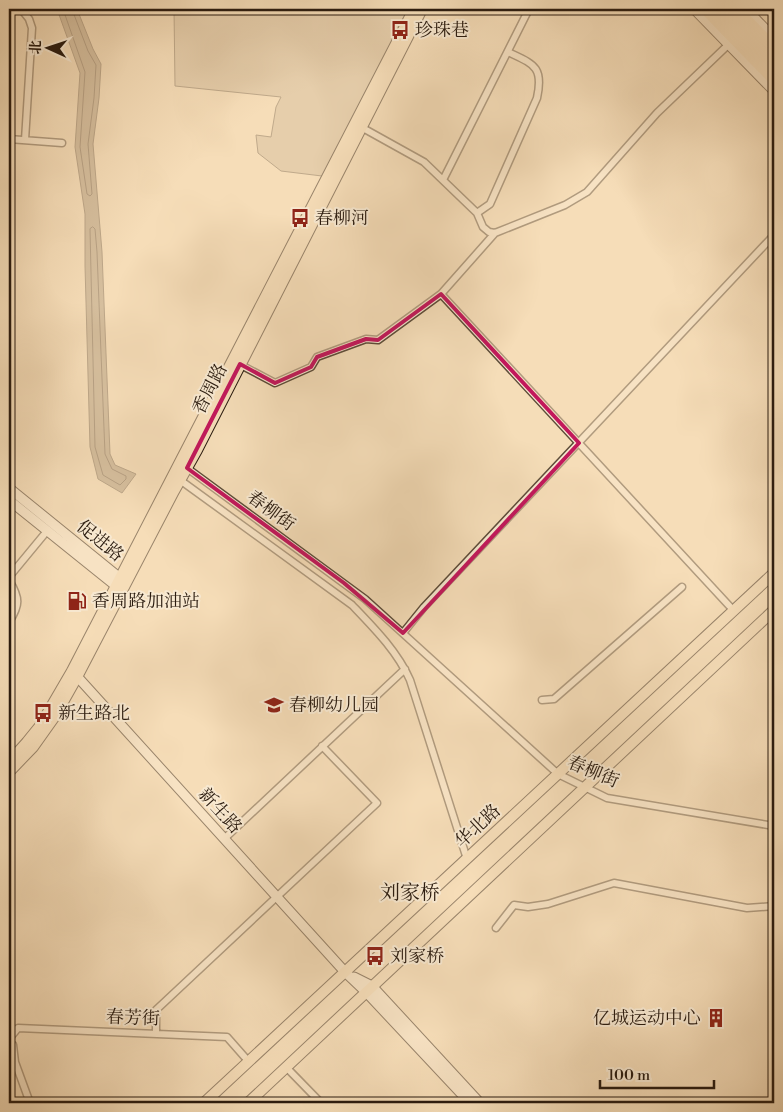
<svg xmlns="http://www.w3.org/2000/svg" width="783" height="1112" font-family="'Libre Bodoni','Noto Serif SC',serif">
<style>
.green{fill:#d2bc9b;stroke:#7e6c55}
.water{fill:#b09b7f;stroke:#7a6852}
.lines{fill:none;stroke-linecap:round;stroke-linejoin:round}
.shore{stroke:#6d5b47;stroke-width:1}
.street-casing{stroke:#5d4c39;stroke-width:9}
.secondary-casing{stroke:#2a1b0f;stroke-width:11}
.primary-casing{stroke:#2a1b0f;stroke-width:12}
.highway-casing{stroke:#2a1b0f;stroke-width:14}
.street{stroke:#f8e9d1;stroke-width:6}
.secondary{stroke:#f8e9d1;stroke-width:9}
.primary{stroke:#f5ddb8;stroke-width:10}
.highway{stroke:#f5ddb8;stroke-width:11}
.marked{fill:none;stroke:#c2185b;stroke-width:4;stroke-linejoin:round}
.labels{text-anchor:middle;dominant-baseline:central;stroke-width:4;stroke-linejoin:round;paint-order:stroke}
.poi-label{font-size:18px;fill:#2a1b0f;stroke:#f8e9d1;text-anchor:start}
.street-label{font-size:18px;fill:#2a1b0f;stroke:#f8e9d1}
.quarter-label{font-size:20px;fill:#2a1b0f;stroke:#f8e9d1}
</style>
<rect width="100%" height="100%" fill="#f5ddb8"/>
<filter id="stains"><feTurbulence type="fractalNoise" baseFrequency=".004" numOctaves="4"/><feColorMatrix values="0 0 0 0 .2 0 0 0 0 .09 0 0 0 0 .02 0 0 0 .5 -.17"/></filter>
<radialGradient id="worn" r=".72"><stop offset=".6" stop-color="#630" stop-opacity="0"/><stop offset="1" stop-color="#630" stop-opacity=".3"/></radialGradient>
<path class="green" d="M 174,9 L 409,9 L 322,176 L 281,171 L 258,153 L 256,135 L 271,137 L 276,107 L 281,97 L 175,86 Z"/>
<path class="water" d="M 57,9 L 77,9 L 93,49 L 101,64 L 99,98 L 93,144 L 102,252 L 110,454 L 115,465 L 136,474 L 122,493 L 98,479 L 90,447 L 85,266 L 85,214 L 75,147 L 80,73 Z"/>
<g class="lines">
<path class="shore" d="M 63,9 L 85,72 L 80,147 L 87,194 L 90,196 L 92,194 L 88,144 L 94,98 L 96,65 L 88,51 L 73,12 L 72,9
M 93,227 L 95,229 L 97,252 L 105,454 L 112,469 L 126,476 L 126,479 L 120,485 L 103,475 L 95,447 L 90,229 Z"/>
<g class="street-casing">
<path id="street" d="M 21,9 L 29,19 L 32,28 L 25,140
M 361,127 L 424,162 L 477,213 L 483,227 L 489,232 L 495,233 L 565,205 L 587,192 L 657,113 L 729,44
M 9,139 L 62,143
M 443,180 L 529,9
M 477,213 L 490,204 L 537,98 C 544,66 533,64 508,52
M 441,294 L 734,611
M 239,364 L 275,383 L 311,367 L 317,357 L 366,339 L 378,340 L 441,294 L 495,233
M 184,468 L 187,468 L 365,599 L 558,774 L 607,798 L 774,826
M 179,478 L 180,480 L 352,605 C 374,628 397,651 410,680 L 467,859
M 9,577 L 47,531
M 9,580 C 20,598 20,605 9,622
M 403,633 L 424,607 L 774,235
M 542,700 L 554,699 L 682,587
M 224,839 L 405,669
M 496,928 L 514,905 L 528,907 L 548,904 L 614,883 L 747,908 L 774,906
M 156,1034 L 156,1010 L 377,803 L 322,746
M 9,1039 L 18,1028 L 227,1037 L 249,1062
M 9,1045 L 13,1045 L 15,1062 L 30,1103
M 286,1067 L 321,1103"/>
</g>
<g class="secondary-casing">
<path id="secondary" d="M 694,9 L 774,91
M 746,9 L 774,38
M 9,488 L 120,578 L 124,587 L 116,586 L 9,500
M 74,673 L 345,972 L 366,992 L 470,1103
M 354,977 L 372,986 L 480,1103"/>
</g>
<g class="primary-casing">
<path id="primary" d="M 715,9 L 774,69
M 726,9 L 774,59
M 9,762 L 27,742 L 40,726 L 72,671 L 414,9
M 9,772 L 33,747 L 55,716 L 77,677 L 174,491 L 197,450 L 422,9
M 204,1103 L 774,573
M 248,1103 L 774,610"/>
</g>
<g class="highway-casing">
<path id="highway" d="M 705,9 L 774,80
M 736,9 L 774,48"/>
</g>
<use href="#street" class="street"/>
<use href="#secondary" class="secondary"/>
<use href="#primary" class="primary"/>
<use href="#highway" class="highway"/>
</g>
<path d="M0 0H783V1112H0ZM 441,294 L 579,443 L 403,633 L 344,583 L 187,468 L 240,364 L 275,383 L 311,367 L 317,357 L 366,339 L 378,340 Z" fill="#f5ddb8" fill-opacity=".55" fill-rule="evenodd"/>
<path class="marked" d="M 441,294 L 579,443 L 403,633 L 344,583 L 187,468 L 240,364 L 275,383 L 311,367 L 317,357 L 366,339 L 378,340 Z"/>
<defs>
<g id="bus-bare" transform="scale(1.5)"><path d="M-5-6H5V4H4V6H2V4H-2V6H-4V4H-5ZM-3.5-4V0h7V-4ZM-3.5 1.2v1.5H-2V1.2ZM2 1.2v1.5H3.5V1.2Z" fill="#8f2418" stroke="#f8e9d1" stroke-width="2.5" paint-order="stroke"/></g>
<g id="fuel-bare" transform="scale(1.5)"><path d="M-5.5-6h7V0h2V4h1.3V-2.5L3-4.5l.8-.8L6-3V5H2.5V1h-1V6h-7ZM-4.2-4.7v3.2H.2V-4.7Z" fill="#8f2418" stroke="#f8e9d1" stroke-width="2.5" paint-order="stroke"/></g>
<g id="school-bare" transform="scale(1.5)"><path d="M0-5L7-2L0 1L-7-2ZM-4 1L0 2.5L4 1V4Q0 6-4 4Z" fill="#8f2418" stroke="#f8e9d1" stroke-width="2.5" paint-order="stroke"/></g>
<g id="building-bare" transform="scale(1.5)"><path d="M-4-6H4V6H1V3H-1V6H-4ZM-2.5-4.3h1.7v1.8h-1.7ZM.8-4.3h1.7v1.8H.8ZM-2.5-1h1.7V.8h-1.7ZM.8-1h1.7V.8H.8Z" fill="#8f2418" stroke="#f8e9d1" stroke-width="2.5" paint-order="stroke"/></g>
</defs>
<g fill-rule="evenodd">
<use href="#bus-bare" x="400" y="30"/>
<use href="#bus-bare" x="300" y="218"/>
<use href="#fuel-bare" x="77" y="601"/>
<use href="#school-bare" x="274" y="705"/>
<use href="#bus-bare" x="43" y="713"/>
<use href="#bus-bare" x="375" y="956"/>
<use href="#building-bare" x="716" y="1018"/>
</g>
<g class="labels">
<g class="poi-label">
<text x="415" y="30">珍珠巷</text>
<text x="315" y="218">春柳河</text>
<text x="92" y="601">香周路加油站</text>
<text x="289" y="705">春柳幼儿园</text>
<text x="58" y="713">新生路北</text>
<text x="390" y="956">刘家桥</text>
<text x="701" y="1018" text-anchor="end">亿城运动中心</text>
</g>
<g class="street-label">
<text transform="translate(210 389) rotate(-63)">香周路</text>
<text transform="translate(271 511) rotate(36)">春柳街</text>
<text transform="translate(100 541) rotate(39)">促进路</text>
<text transform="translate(593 772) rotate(23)">春柳街</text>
<text transform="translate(220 811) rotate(48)">新生路</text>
<text transform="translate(478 826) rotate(-43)">华北路</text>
<text transform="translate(133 1018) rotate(2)">春芳街</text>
</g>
<g class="quarter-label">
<text x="410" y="893">刘家桥</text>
</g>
</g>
<rect width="783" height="1112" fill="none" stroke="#f5ddb8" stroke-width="30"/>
<rect x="10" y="10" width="763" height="1092" fill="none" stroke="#2a1b0f" stroke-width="2.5"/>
<rect x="15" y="15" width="753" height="1082" fill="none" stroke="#2a1b0f"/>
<g transform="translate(48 48) rotate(273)" stroke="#f8e9d1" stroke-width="4" paint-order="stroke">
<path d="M0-4L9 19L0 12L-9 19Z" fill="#2a1b0f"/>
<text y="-8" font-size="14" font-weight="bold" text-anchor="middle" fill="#2a1b0f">北</text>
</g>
<path d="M600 1080v8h114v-8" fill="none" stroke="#2a1b0f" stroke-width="2.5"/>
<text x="608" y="1080" font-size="15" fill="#2a1b0f" stroke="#f8e9d1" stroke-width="4" paint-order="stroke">100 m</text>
<rect width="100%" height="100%" filter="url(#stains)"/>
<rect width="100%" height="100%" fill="url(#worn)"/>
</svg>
